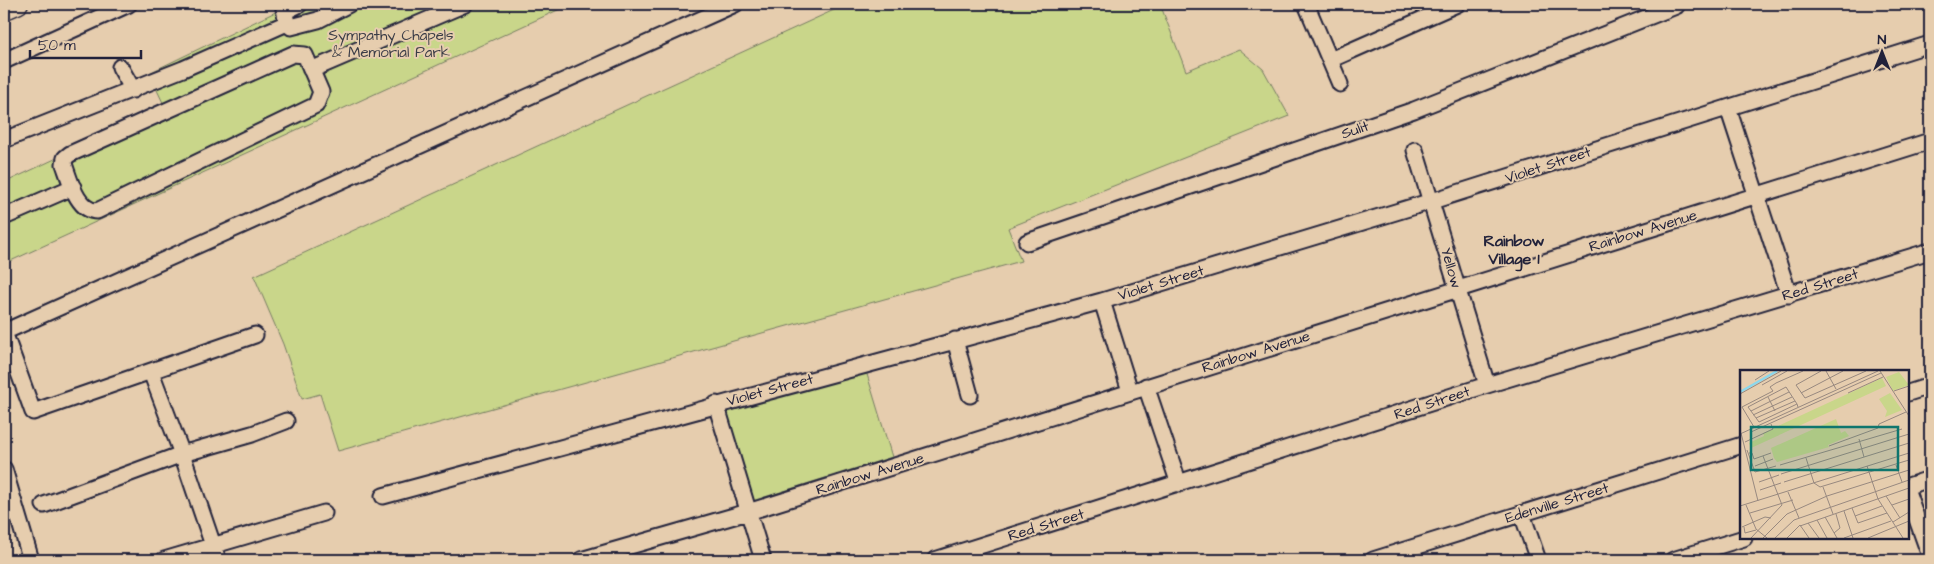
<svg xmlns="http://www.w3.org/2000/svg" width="1934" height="564" font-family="'Architects Daughter',sans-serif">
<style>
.green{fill:#c9d68a;stroke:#767c62}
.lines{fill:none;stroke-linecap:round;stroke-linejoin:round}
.minor-casing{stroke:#22223b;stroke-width:19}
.major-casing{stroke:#22223b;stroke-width:22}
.minor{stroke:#e6cdae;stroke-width:15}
.major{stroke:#e6cdae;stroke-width:19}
.labels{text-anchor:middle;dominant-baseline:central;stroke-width:4;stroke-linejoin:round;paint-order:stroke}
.park-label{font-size:15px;fill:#3b3d47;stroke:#e6cdae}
.street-label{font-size:15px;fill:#22223b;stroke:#e6cdae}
.neighbourhood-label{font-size:16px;font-weight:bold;fill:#22223b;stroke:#e6cdae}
.inset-river{fill:none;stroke:#8cd8ec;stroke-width:2.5}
.inset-road{fill:none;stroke:#988980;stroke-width:1}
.view{fill:#0f766e;fill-opacity:0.15;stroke:#0f766e;stroke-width:2.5}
.inset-edge{fill:none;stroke:#22223b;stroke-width:2.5}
</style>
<rect width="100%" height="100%" fill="#e6cdae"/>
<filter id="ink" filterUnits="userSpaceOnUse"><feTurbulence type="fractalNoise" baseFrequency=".02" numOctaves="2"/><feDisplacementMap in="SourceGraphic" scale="10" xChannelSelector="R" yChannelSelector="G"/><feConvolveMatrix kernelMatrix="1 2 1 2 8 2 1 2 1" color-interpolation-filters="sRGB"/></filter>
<g filter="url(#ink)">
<path class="green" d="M 292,4 L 571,4 L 4,264 L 4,183 L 165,107 L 149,73 Z
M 847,4 L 1160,4 L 1186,71 L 1239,49 L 1263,69 L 1289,116 L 1008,228 L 1021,261 L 338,451 L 320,394 L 302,399 L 283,344 L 254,276 Z
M 866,371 L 892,457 L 752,501 L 726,409 Z"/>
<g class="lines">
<g class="minor-casing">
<path id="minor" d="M 1306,4 L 1340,84
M 286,11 L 300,4
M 287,23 L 291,27 L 318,20 L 349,4
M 293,54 L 305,55 L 321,92 L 316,105 L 97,211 C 77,211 70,180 64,164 L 65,158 L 70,154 Z
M 1330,60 L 1457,4
M 4,61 L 129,4
M 120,67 L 133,90
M 311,70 L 465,4
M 1728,108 L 1789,295
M 4,140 L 183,69 L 287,23 L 283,4
M 1415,150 L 1487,385
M 4,217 L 73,187
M 1027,242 L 1414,110 L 1676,6 L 1676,4
M 1102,301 L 1130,391
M 255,335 L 33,412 L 4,332 L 735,4
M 955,340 L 970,395
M 151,372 L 182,454 L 218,560
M 1146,386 L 1179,484
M 1908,393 L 1930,386
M 716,404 L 763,560
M 4,469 L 31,560
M 1908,486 L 1930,479
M 1908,494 L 1930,556
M 383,496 L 1102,301 L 1432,201 L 1930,44
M 44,505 L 182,454 L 252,434 L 286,421
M 1522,514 L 1538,560
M 164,560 L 324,513
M 581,560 L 748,512 L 1930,141
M 935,560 L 1487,385 L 1930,251
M 1373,560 L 1742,445
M 1673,560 L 1744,538"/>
</g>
<g class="major-casing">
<path id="major" d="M 4,10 L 18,4"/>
</g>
<use href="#minor" class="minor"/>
<use href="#major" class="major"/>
</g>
</g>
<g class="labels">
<g class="park-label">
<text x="391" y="35">Sympathy Chapels<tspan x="391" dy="17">&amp; Memorial Park</tspan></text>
</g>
<g class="street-label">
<text transform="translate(1355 130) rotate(-19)">Sulit</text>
<text transform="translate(1548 165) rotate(-18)">Violet Street</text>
<text transform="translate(1643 231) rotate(-17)">Rainbow Avenue</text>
<text transform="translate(1451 268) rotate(74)">Yellow</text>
<text transform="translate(1161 283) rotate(-17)">Violet Street</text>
<text transform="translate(1820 285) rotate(-17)">Red Street</text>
<text transform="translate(1256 352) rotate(-17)">Rainbow Avenue</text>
<text transform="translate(770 390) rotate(-15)">Violet Street</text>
<text transform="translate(1432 403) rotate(-18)">Red Street</text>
<text transform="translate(870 474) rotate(-17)">Rainbow Avenue</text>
<text transform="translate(1557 503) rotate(-17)">Edenville Street</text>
<text transform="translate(1046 525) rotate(-17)">Red Street</text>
</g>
<g class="neighbourhood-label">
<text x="1514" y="241">Rainbow<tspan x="1514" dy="18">Village 1</tspan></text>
</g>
</g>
<g transform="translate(1740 370)">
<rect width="169" height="169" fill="#e6cdae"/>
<path d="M 159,2 L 169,15 L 153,21 L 146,7 ZM 142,8 L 146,16 L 11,78 L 9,73 L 24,66 L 23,63 ZM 150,23 L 162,40 L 145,47 L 147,41 L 139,29 ZM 96,49 L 101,63 L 105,61 L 109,66 L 88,75 L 89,77 L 37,92 L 34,88 L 31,78 Z" fill="#c9d68a"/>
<path class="inset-river" d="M 0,22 L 37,1"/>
<path class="inset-road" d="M 81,1 L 56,15 L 65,28 L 126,1M 86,1 L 96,19M 140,1 L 169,46M 15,10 L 29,1M 22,15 L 47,1M 154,21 L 169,16M 61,23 L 103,1M 108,23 L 143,7M 0,24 L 41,1M 28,27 L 35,41M 57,34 L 19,52 L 8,37 L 46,17 L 57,34 L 58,37M 11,41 L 49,22M 13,45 L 52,27M 16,48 L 55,31M 14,57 L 2,37 L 33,21 L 30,17 L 36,13 L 63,1M 11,62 L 141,3M 1,63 L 18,131M 0,64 L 138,1M 119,69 L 124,87M 5,72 L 33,59 L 31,54M 89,76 L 138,58 L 139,54 L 166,42M 7,80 L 15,102 L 36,96M 9,83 L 12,83 L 14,89 L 31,83M 66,88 L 74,113 L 80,117 L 169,90M 40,95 L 162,59M 156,95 L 162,112M 15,96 L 33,89M 127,96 L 138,129 L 163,168M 41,104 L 169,64M 19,112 L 39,105M 44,112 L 169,73M 83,117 L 93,144M 20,120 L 41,113M 48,122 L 59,148M 146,126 L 160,148M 6,135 L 16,159 L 27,168M 152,135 L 169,129M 0,136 L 169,83M 112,138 L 118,153 L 147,143M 104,141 L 113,168M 10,143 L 53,130M 115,146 L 142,136M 85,147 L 97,168M 77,150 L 87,168M 153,152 L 169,142M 68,153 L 79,168M 60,156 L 169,118M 2,157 L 25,147 L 31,148M 4,157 L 5,163 L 16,160M 94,163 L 100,158 L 96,144M 11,168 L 42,135 L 23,86M 23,168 L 47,144 L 87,126 L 169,100M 35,168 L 54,150 L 169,110M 47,168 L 60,155 L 69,168M 104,168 L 151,151M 128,168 L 169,151"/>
<path class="view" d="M 11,57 L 158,57 L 158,100 L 11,100 Z"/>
<rect width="169" height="169" class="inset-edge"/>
</g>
<rect width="1934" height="564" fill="none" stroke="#e6cdae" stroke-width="20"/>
<rect x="10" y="10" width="1914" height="544" fill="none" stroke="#22223b" stroke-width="2" filter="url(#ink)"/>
<g transform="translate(1882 52)" stroke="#e6cdae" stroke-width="4" paint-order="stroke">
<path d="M0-4L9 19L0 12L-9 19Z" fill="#22223b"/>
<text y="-8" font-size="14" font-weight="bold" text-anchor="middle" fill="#22223b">N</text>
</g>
<path d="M30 50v8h111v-8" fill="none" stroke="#22223b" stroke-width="2.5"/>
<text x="38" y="50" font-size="15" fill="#22223b" stroke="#e6cdae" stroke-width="4" paint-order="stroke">50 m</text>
</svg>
